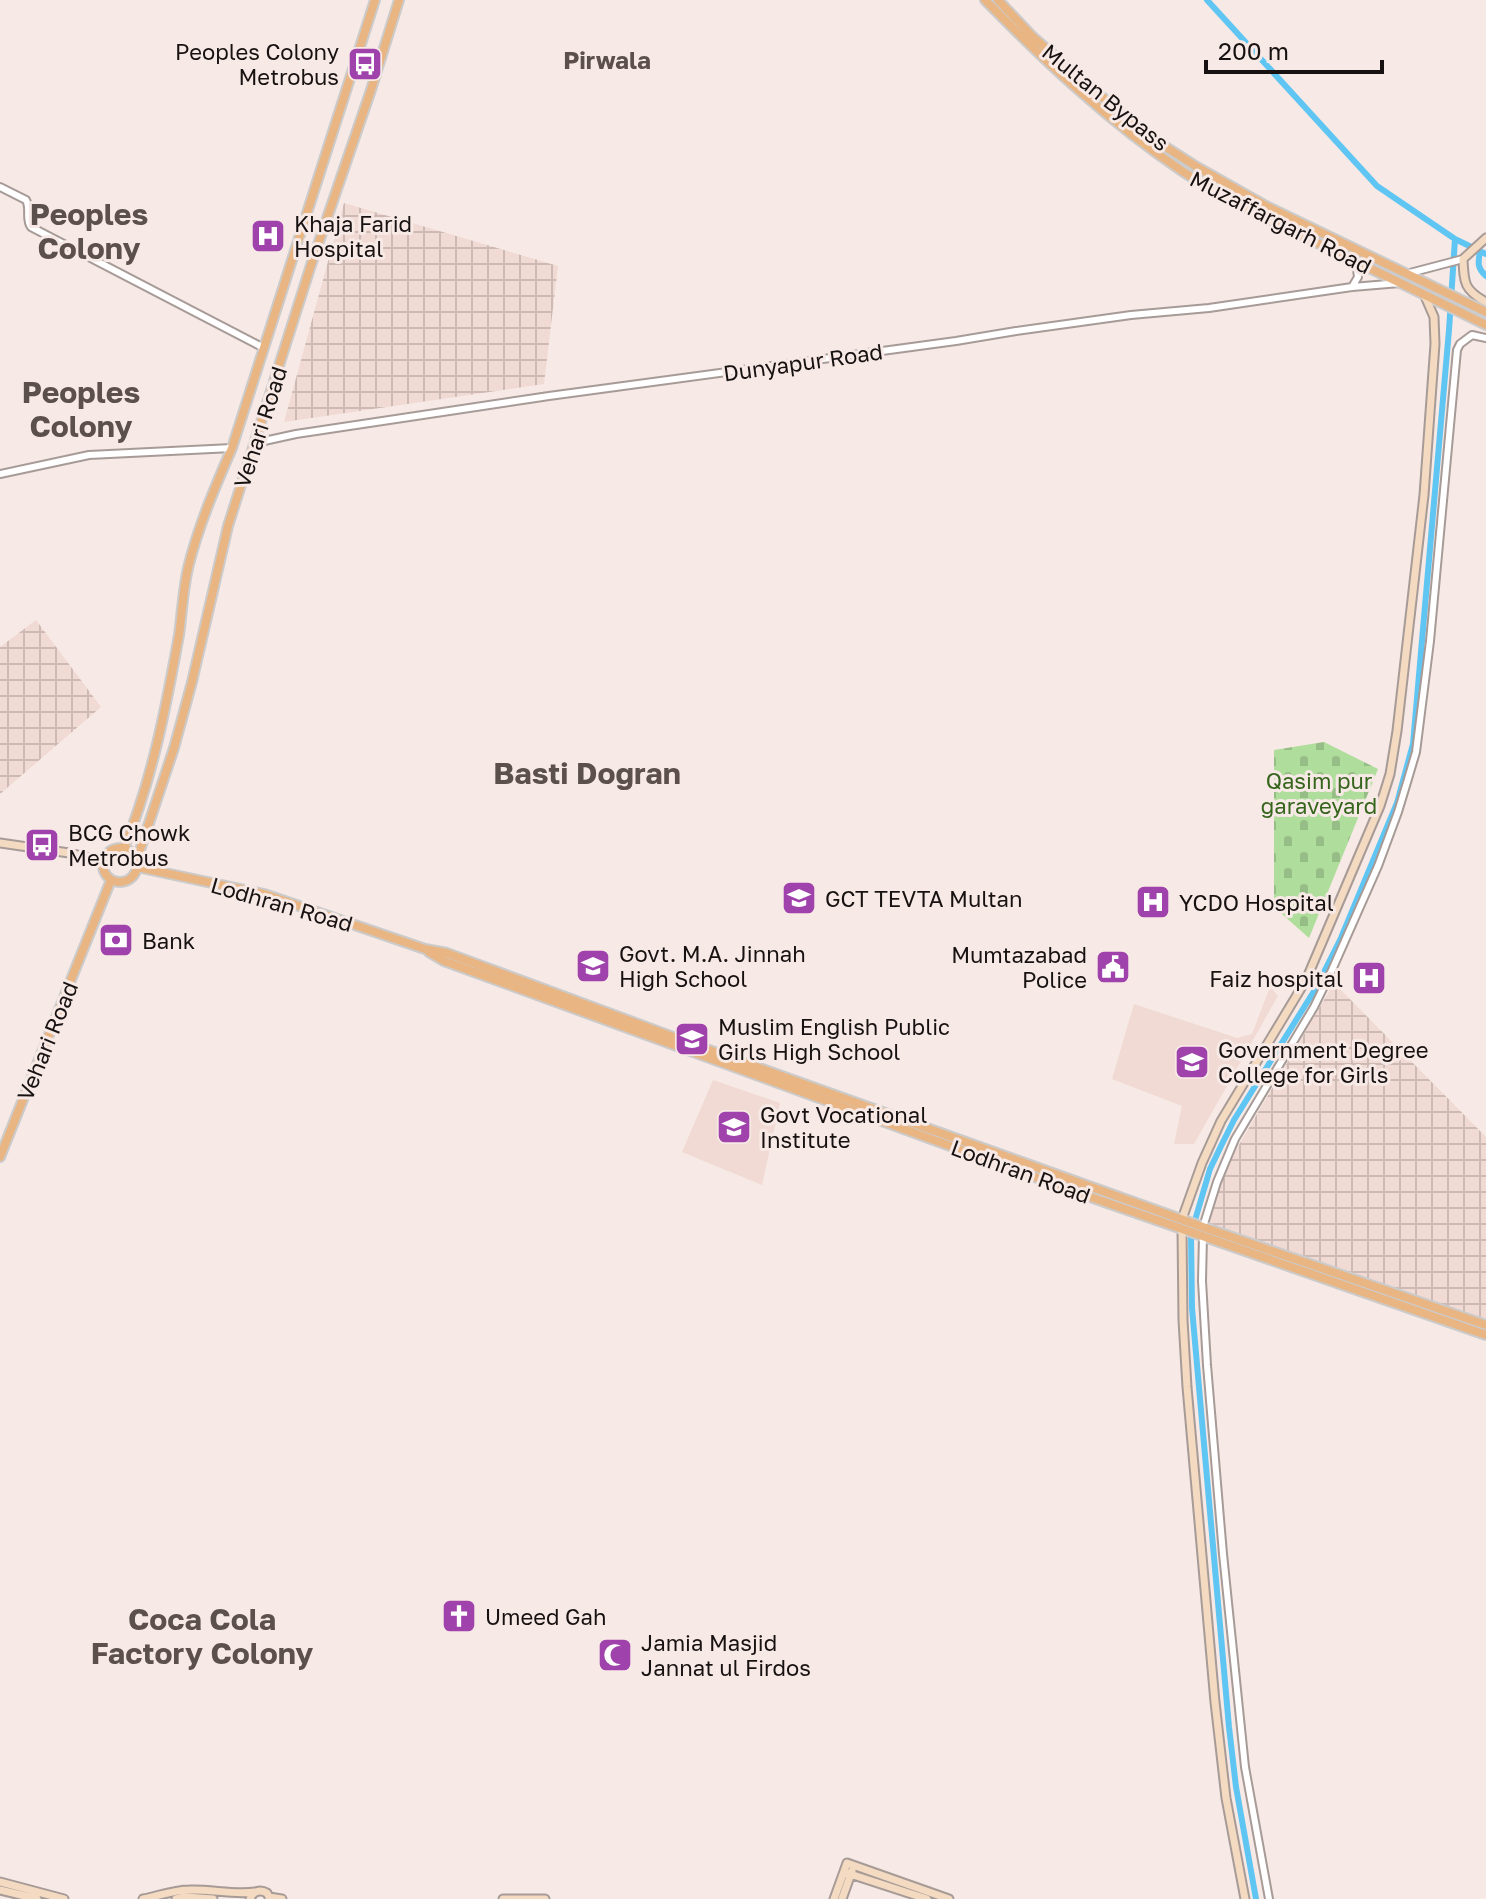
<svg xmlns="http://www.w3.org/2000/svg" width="1486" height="1899" font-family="'Golos Text',sans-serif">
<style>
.built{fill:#f0dad3}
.industrial{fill:url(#industrial-grid)}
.cemetery{fill:url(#cemetery-stones)}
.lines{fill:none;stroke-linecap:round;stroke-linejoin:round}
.canal{stroke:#5fc5f3;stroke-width:6}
.tertiary-casing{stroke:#a79b97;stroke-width:10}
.secondary-casing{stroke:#a79b97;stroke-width:11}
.primary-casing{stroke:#cccbcb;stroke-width:12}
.tertiary{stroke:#fff;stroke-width:6}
.secondary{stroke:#f3dac1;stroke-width:7}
.primary{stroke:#e8b583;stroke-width:8}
.labels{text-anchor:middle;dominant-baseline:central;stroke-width:6;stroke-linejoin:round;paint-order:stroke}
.poi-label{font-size:22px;fill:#171211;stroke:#f7e9e5;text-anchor:start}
.street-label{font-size:22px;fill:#171211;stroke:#f7e9e5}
.park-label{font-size:22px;fill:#35651c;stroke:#f7e9e5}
.neighbourhood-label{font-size:24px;font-weight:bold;fill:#5b504c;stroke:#f7e9e5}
.district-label{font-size:30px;font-weight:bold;fill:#5b504c;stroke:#f7e9e5}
</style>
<defs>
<pattern id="industrial-grid" width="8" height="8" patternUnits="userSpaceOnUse" patternTransform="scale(2)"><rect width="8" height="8" fill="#f0dad3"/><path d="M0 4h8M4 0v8" fill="none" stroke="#cdbab4"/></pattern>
<pattern id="cemetery-stones" width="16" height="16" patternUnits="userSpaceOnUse" patternTransform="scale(2)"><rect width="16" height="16" fill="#afdd9c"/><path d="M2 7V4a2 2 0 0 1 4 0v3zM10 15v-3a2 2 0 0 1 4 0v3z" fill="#96bd85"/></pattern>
</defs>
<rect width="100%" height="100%" fill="#f7e9e5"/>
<path class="built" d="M 1270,987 L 1278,996 L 1194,1144 L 1174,1144 L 1182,1106 L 1112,1079 L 1134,1004 L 1237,1038 L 1252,1034 Z
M 713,1080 L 780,1103 L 762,1185 L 682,1152 Z"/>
<path class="industrial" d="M 344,203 L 558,266 L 544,384 L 284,422 Z
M 36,620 L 101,707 L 0,794 L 0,647 Z
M 1334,983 L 1486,1137 L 1486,1320 L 1209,1224 L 1216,1197 L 1230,1160 Z"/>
<path class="cemetery" d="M 1324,742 L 1378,769 L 1309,938 L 1274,907 L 1274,750 Z"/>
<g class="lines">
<path class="canal" d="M 1207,0 L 1377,186 L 1455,239 L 1486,254
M 1480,251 C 1478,263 1477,268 1486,276
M 1256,1899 L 1236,1787 L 1229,1727 L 1192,1308 L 1191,1234 L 1210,1169 L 1222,1144 L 1234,1120 L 1316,988 L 1341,938 L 1397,803 L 1413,744 L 1449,330 L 1455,239"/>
<g class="tertiary-casing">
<path id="tertiary" d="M 0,187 L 26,200 C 31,209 25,219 31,227 L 264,348
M 1406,274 L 1463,259
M 1352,287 L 1358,277 L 1356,262
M 255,443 L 296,434 L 549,396 L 956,341 L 1016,331 L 1131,315 L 1209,308 L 1352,287 L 1400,283
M 0,474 L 89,455 L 232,448
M 1203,1227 L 1217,1182 L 1235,1139 L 1314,1007 L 1332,970 L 1378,866 L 1398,812 L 1408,779 L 1416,752 L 1430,641 L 1457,350 L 1460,344 L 1472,335 L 1486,338
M 1203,1236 L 1202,1281 L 1207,1365 L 1223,1554 L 1245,1767 L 1269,1899"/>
</g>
<g class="secondary-casing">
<path id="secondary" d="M 1486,238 L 1463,259 C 1464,283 1464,290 1486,302
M 0,843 L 69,853 L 103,861
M 1182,1219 L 1202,1163 L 1221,1121 L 1306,980 L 1380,806 L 1390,774 L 1397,731 L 1424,495 L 1435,344 L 1434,317 L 1424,294
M 1182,1229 L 1183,1320 L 1187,1387 L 1215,1702 L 1226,1798 L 1245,1899
M 844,1872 L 927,1899
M 0,1882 L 64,1899
M 0,1890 L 37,1899
M 269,1897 L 282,1899
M 143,1899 C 158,1896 174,1890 189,1890 C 211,1889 233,1895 255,1892
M 176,1899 L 185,1897 L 213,1899
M 250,1899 C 253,1891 260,1889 267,1893 L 270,1899
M 503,1899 L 545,1899
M 834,1899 L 847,1863 L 949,1899
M 842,1899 L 852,1871"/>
</g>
<g class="primary-casing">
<path id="primary" d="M 985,0 C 1046,62 1109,122 1182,171 C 1223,198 1267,218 1311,240 C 1369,268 1428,296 1486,325
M 998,0 L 1033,37 L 1116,109 L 1158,142 L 1197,167 L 1266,206 L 1486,312
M103 865a17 17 0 1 1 34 0a17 17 0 1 1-34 0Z
M 124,848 C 152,781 166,707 179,635 C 182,613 183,590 188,568 C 198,527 215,487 232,448 L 375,0
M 137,859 L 174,748 L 192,682 L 228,526 L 311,265 L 371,90 L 399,0
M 137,867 L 264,894 L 425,949 L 447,953 L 684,1041 L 1203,1227 L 1486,1325
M 429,952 L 444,961 L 1076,1192 L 1486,1335
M 0,1157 L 111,880"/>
</g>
<use href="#tertiary" class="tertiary"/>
<use href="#secondary" class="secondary"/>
<use href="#primary" class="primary"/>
</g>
<defs>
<g id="bus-square" transform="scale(1.8)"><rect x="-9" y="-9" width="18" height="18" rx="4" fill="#a042ab" stroke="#f7e9e5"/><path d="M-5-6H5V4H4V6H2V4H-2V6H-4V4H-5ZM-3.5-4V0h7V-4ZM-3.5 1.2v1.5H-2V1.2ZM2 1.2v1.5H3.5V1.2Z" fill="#fff"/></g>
<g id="hospital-square" transform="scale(1.8)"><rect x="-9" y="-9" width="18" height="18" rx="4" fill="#a042ab" stroke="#f7e9e5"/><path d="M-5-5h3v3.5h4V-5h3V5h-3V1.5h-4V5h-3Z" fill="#fff"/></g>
<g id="university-square" transform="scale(1.8)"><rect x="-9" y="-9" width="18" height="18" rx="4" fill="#a042ab" stroke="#f7e9e5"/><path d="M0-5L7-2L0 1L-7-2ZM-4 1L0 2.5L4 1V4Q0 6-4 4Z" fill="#fff"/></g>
<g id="bank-square" transform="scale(1.8)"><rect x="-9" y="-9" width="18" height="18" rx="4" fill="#a042ab" stroke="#f7e9e5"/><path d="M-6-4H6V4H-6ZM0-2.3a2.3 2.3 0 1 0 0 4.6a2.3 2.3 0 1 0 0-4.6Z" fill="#fff"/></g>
<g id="school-square" transform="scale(1.8)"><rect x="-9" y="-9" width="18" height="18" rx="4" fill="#a042ab" stroke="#f7e9e5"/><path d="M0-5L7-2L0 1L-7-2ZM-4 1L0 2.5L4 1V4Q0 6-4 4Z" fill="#fff"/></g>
<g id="civic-square" transform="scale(1.8)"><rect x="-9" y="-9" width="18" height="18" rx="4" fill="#a042ab" stroke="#f7e9e5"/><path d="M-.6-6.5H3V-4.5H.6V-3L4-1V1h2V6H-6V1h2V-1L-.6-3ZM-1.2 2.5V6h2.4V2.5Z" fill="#fff"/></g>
<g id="church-square" transform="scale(1.8)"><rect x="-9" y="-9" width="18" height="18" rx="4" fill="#a042ab" stroke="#f7e9e5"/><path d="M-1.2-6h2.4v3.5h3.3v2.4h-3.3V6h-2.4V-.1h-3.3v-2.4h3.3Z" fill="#fff"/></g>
<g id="mosque-square" transform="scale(1.8)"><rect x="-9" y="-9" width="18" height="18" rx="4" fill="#a042ab" stroke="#f7e9e5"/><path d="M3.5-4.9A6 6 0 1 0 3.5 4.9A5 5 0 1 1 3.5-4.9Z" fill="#fff"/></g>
</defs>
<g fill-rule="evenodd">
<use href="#bus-square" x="365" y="64"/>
<use href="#hospital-square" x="268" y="236"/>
<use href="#bus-square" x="42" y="845"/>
<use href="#university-square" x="799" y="898"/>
<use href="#hospital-square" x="1153" y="902"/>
<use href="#bank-square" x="116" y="940"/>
<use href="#school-square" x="593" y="966"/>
<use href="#civic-square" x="1113" y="967"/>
<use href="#hospital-square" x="1369" y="978"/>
<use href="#school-square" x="692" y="1039"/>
<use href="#school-square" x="1192" y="1062"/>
<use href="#university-square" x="734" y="1127"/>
<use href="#church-square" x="459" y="1616"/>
<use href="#mosque-square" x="615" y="1655"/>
</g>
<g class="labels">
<g class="poi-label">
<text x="339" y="51" text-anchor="end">Peoples Colony<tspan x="339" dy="25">Metrobus</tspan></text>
<text x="294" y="223">Khaja Farid<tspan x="294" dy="25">Hospital</tspan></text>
<text x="68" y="832">BCG Chowk<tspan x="68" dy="25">Metrobus</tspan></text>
<text x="825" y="898">GCT TEVTA Multan</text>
<text x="1179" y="902">YCDO Hospital</text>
<text x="142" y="940">Bank</text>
<text x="619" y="953">Govt. M.A. Jinnah<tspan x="619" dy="25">High School</tspan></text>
<text x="1087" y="954" text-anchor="end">Mumtazabad<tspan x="1087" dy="25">Police</tspan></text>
<text x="1343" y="978" text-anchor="end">Faiz hospital</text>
<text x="718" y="1026">Muslim English Public<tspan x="718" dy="25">Girls High School</tspan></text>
<text x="1218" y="1049">Government Degree<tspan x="1218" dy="25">College for Girls</tspan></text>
<text x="760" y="1114">Govt Vocational<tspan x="760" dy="25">Institute</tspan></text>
<text x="485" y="1616">Umeed Gah</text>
<text x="641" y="1642">Jamia Masjid<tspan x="641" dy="25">Jannat ul Firdos</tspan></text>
</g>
<g class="street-label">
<text transform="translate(1106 97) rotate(39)">Multan Bypass</text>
<text transform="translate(1281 222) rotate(27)">Muzaffargarh Road</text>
<text transform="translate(803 362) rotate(-8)">Dunyapur Road</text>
<text transform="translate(260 427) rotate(-72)">Vehari Road</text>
<text transform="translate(282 904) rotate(16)">Lodhran Road</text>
<text transform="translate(47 1041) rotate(-68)">Vehari Road</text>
<text transform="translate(1021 1171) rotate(20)">Lodhran Road</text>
</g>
<g class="park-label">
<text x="1319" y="780">Qasim pur<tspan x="1319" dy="25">garaveyard</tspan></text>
</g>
<g class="neighbourhood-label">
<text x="607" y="59">Pirwala</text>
</g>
<g class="district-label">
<text x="89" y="214">Peoples<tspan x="89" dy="34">Colony</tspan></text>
<text x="81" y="392">Peoples<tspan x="81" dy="34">Colony</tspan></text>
<text x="587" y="773">Basti Dogran</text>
<text x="202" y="1619">Coca Cola<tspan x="202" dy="34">Factory Colony</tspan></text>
</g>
</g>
<path d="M1206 60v12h176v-12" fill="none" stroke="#171211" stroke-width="4"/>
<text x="1218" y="60" font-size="24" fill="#171211" stroke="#f7e9e5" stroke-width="6" paint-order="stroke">200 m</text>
</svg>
